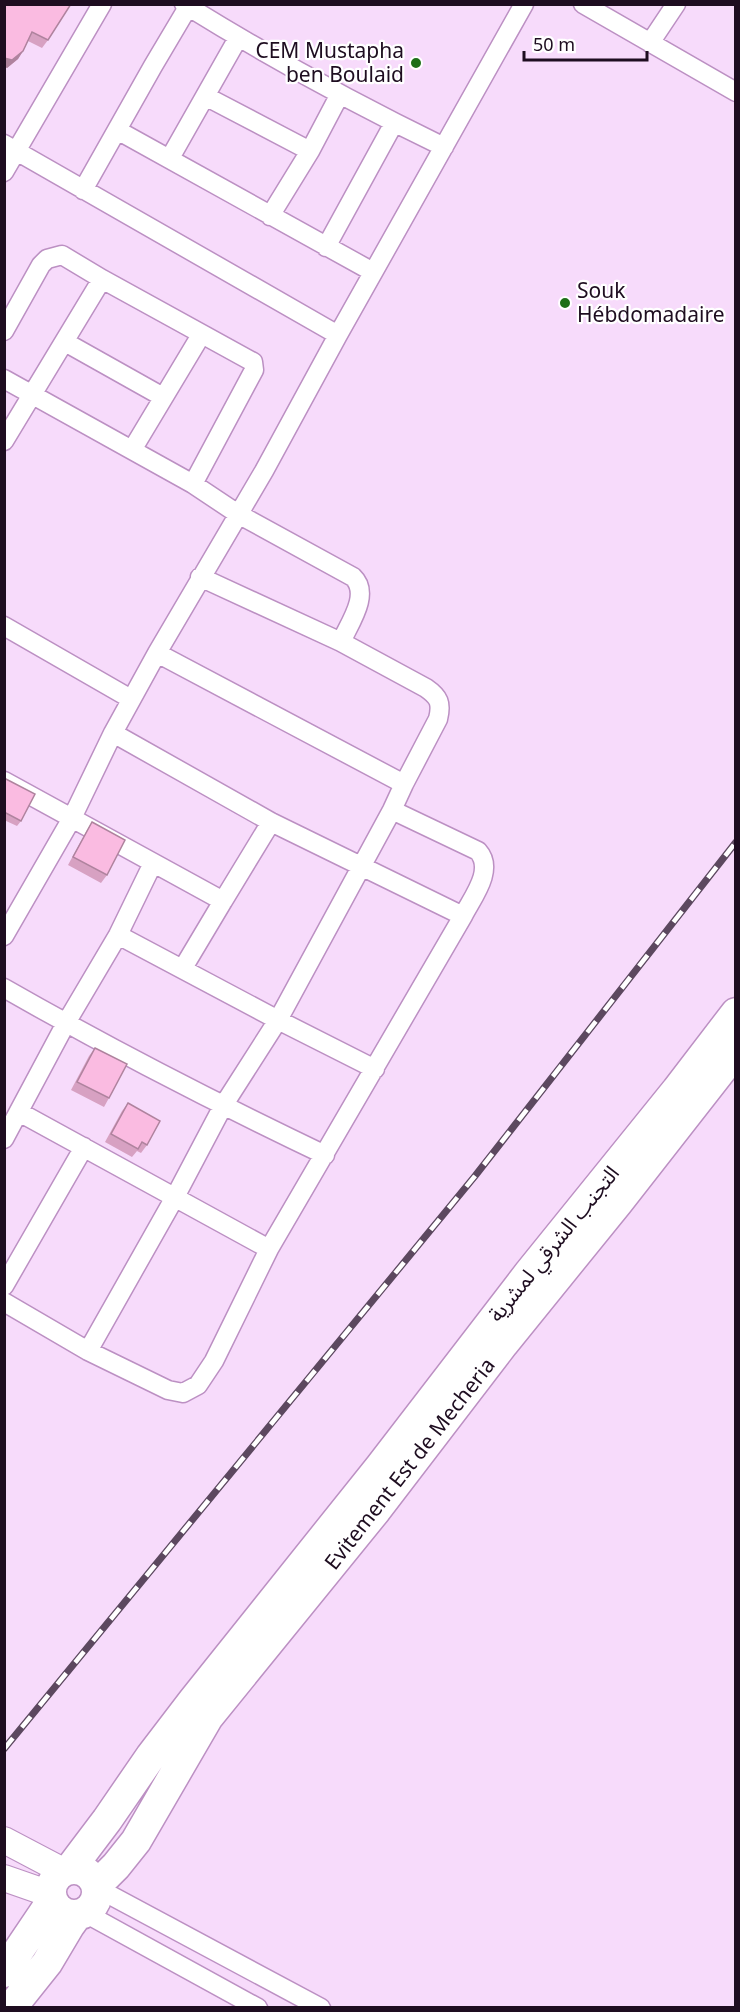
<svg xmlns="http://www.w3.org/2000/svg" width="740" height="2012" font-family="Georgia,'Noto Sans Arabic',serif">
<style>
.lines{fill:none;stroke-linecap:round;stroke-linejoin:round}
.minor-casing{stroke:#bc90c3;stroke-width:21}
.secondary-casing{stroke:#bc90c3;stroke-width:28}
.trunk-casing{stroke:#bc90c3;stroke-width:33}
.minor{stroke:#fff;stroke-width:18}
.secondary{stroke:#fff;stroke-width:26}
.trunk{stroke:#fff;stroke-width:30}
.rail-casing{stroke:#5c485f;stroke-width:7}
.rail{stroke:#fff;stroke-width:4.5;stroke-dasharray:14;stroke-linecap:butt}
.wall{fill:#d7a1c2}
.shaded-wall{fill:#af839e}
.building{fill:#fabbe1;stroke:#af839e;stroke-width:1.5}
.poi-dot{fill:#1e6f17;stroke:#fff;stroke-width:2}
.labels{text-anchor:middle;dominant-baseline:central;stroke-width:4.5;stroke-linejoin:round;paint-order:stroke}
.poi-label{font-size:21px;fill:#1e0d20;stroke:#fff;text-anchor:end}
.street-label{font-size:21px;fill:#1e0d20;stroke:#fff}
</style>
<rect width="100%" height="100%" fill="#f7dbfb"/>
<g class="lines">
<g class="minor-casing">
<path id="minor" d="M 184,4 C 268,56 355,104 444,147
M 583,4 L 736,92
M 650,43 L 676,4
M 205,96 L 310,151
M 117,130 L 373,272
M 4,144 L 338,335
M 170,158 L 238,38
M 4,172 L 102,4
M 83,190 L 153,66 L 188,7
M 270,216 L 310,151 L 340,94
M 326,247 L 394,123
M 4,331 L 41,265 L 47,259 L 62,255 L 102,279
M 65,342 L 163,397
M 4,379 L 193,484 L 238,514 L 353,577 C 371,594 349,624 341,642
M 4,441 L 102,279 L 253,362 L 254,370 L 193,484
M 132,450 L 201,335
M 4,626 L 131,699
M 157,653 L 404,784
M 113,733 L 271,822 L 463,916
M 4,781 L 223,901 L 271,822
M 118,935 L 278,1020 L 375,1069
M 4,936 L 72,818 L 113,733 L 157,653 L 264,471 L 338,335 L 524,4
M 183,968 L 223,901
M 4,988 C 109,1048 216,1103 325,1155
M 19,1112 L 269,1249
M 4,1139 L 66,1023 L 118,935 L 153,863
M 4,1286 L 84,1147
M 4,1302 L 88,1351 L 168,1390 L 183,1393 L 198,1385 L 214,1361 L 269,1249 L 463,916 C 472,898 495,870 478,851 L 392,810
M 88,1351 L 175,1197 L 223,1106 L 278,1020 L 392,810 L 404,784 L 438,719 C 442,703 439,697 426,688 L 341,642 L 200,577
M 97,1888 L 321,2008
M 85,1913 L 258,2008"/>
</g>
<g class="secondary-casing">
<path id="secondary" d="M 4,1840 L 63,1871
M 4,1878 L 50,1894"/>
</g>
<g class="trunk-casing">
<path id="trunk" d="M51 1892a23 23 0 1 1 46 0a23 23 0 1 1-46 0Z
M 70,1869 L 107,1820 L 151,1756 L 193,1701 L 380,1467 L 530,1272 L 677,1090 L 736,1013
M 95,1883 L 106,1876 L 116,1866 L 136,1841 L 208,1717 L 376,1510 L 503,1344 L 618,1202 L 736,1051
M 4,1972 L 52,1901
M 11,2008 L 47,1963 L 69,1926 L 77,1915"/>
</g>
<use href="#minor" class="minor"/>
<use href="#secondary" class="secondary"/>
<use href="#trunk" class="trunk"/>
<g class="rail-casing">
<path id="rail" d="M 4,1749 L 475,1176 L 736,842"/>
</g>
<use href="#rail" class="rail"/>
</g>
<path class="wall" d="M 4,4 L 48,40 L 42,48 L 28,41 L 23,51 L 18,59 L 7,68 Z
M 4,778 L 21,821 L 17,826 L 4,820 Z
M 92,822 L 107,875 L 101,883 L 68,865 L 87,830 Z
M 95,1048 L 109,1098 L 104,1107 L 71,1090 L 89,1056 Z
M 128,1103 L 147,1145 L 141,1153 L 137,1151 L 132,1157 L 105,1142 L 122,1111 Z"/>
<path class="shaded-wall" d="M 23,51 L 18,59 L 7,68 L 4,67 L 4,58 Z"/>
<path class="building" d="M 4,4 L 71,4 L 48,40 L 32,32 L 23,51 L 12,60 L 4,58 Z
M 4,778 L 35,794 L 21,821 L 4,812 Z
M 92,822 L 125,840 L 107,875 L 73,857 Z
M 95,1048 L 127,1064 L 109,1098 L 77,1082 Z
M 128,1103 L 160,1121 L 147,1145 L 142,1142 L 138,1149 L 111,1134 Z"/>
<g class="poi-dot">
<circle cx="416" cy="63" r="6"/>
<circle cx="565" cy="303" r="6"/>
</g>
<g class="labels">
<g class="poi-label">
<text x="404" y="51">CEM Mustapha<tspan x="404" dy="24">ben Boulaid</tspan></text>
<text x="577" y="291" text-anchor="start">Souk<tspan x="577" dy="24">Hébdomadaire</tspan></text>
</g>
<g class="street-label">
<text transform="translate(554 1244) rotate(-51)">التجنب الشرقي لمشرية</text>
<text transform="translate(410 1464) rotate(-52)">Evitement Est de Mecheria</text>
</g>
</g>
<rect width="740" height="2012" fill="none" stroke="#1e0d20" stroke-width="12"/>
<path d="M524 51v9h123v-9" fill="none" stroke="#1e0d20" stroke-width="3"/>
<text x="533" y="51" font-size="18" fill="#1e0d20" stroke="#ffffff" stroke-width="4.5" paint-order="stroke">50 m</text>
</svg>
